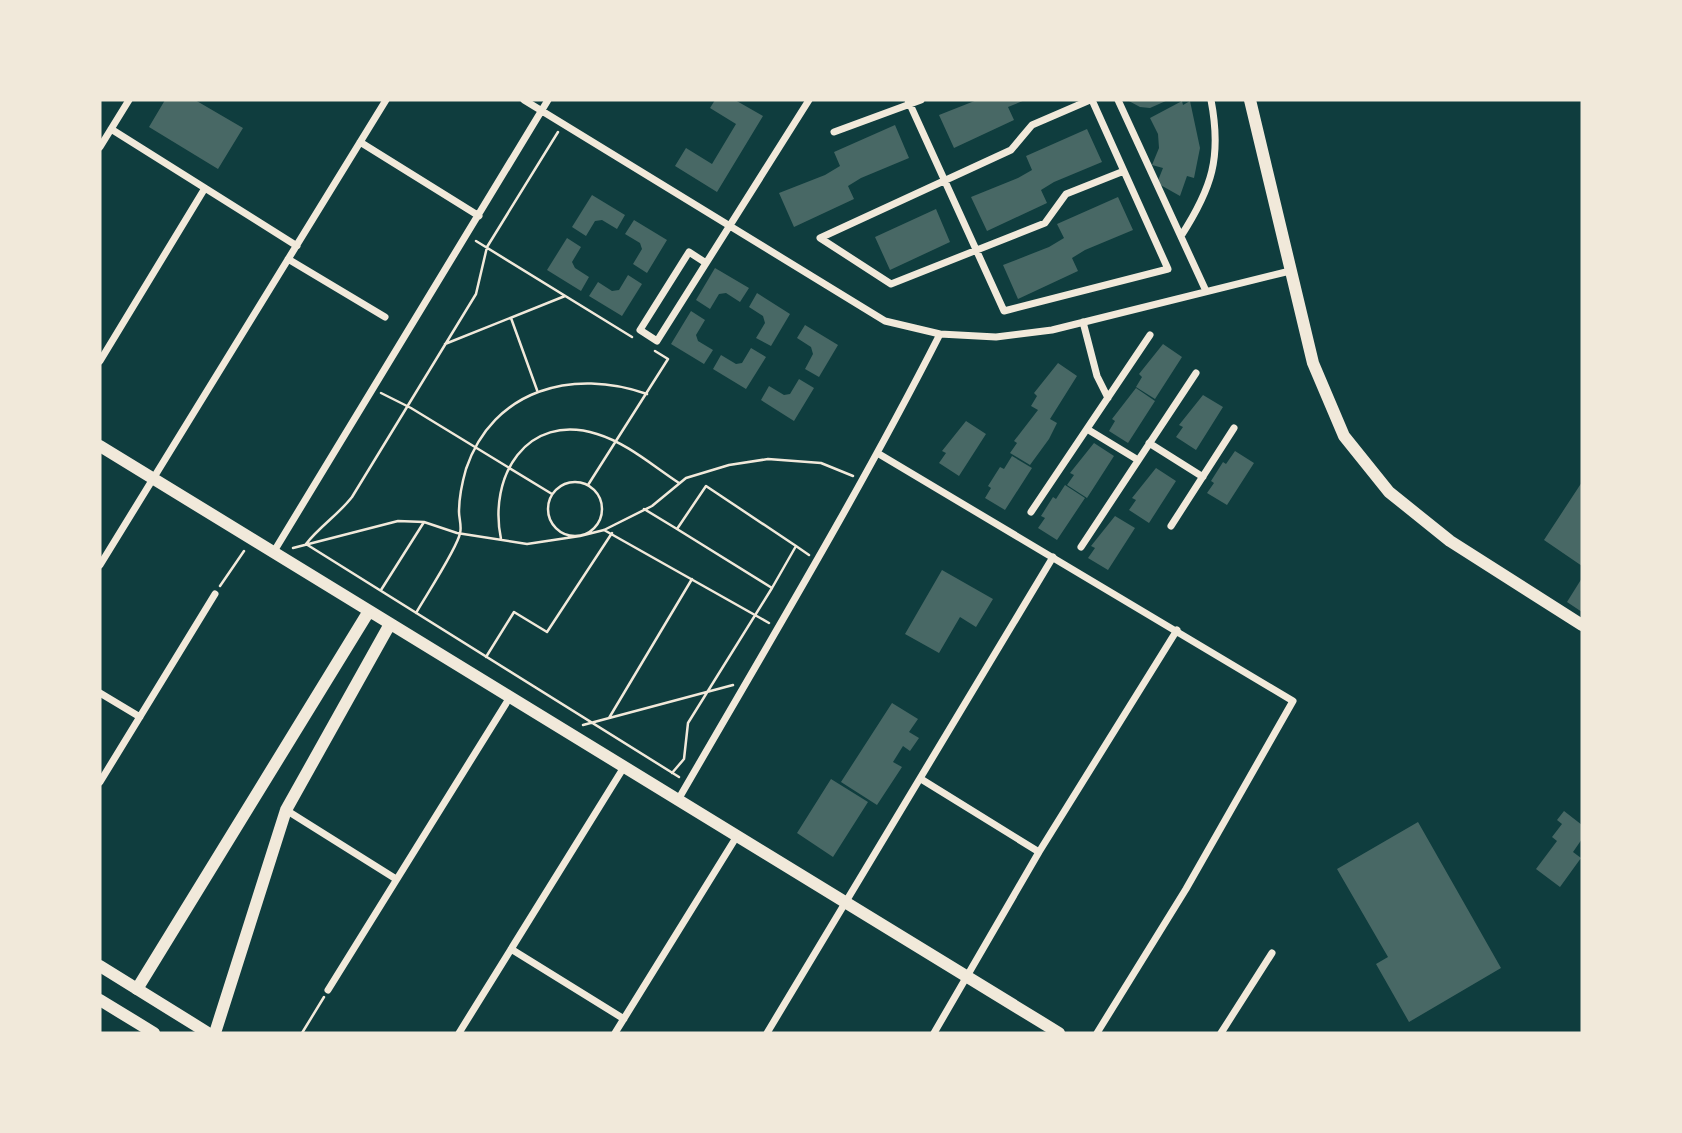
<svg xmlns="http://www.w3.org/2000/svg" width="1682" height="1133" font-family="Raleway,sans-serif">
<style>
.building{fill:#486865}
.lines{fill:none;stroke-linecap:round;stroke-linejoin:round}
.path{stroke:#f1e9da;stroke-width:2.5}
.minor{stroke:#f1e9da;stroke-width:7}
.tertiary{stroke:#f1e9da;stroke-width:12}
.secondary{stroke:#f1e9da;stroke-width:12}
</style>
<rect width="100%" height="100%" fill="#0f3d3e"/>
<path class="building" d="M 165,100 L 195,100 L 243,128 L 218,169 L 149,127 Z
M 715,100 L 735,100 L 763,116 L 717,192 L 675,166 L 686,148 L 712,164 L 736,124 L 710,108 Z
M 977,100 L 1025,100 L 1008,107 L 1014,120 L 954,148 L 939,115 Z
M 1127,100 L 1168,100 L 1150,108 L 1140,107 Z
M 1182,101 L 1183,105 L 1190,101 L 1200,148 L 1194,178 L 1187,176 L 1180,196 L 1157,183 L 1163,168 L 1152,165 L 1159,148 L 1158,134 L 1150,118 Z
M 895,125 L 909,158 L 861,178 L 848,186 L 854,199 L 794,227 L 779,193 L 825,175 L 840,166 L 834,152 Z
M 1087,129 L 1102,162 L 1054,182 L 1041,190 L 1047,203 L 987,231 L 971,197 L 1018,178 L 1032,170 L 1026,156 Z
M 592,195 L 625,215 L 617,229 L 602,220 L 595,221 L 586,236 L 572,227 Z
M 1118,197 L 1133,230 L 1085,250 L 1072,258 L 1078,271 L 1018,299 L 1003,265 L 1049,247 L 1064,238 L 1057,224 Z
M 936,209 L 950,242 L 890,270 L 875,237 Z
M 634,220 L 667,240 L 647,273 L 633,264 L 642,249 L 640,243 L 625,234 Z
M 567,238 L 581,247 L 572,262 L 575,268 L 589,277 L 581,291 L 547,270 Z
M 715,268 L 749,288 L 740,302 L 726,293 L 719,294 L 710,309 L 696,300 Z
M 628,275 L 642,284 L 622,316 L 589,296 L 598,282 L 612,291 L 619,290 Z
M 757,293 L 790,314 L 771,346 L 756,338 L 765,323 L 763,316 L 749,307 Z
M 691,311 L 705,320 L 696,335 L 698,341 L 713,350 L 704,364 L 671,344 Z
M 805,325 L 838,345 L 819,377 L 805,369 L 813,354 L 811,347 L 797,338 Z
M 1163,344 L 1182,357 L 1155,399 L 1136,387 L 1142,377 L 1139,374 Z
M 751,348 L 766,357 L 746,389 L 713,369 L 721,355 L 736,364 L 742,363 Z
M 1058,363 L 1077,376 L 1050,419 L 1057,423 L 1049,439 L 1030,465 L 1010,453 L 1017,443 L 1014,441 L 1038,410 L 1031,406 L 1037,396 L 1034,393 Z
M 799,379 L 814,388 L 794,421 L 761,400 L 769,386 L 784,395 L 790,394 Z
M 1136,388 L 1155,401 L 1128,443 L 1109,431 L 1115,421 L 1112,419 Z
M 1203,395 L 1223,407 L 1196,450 L 1176,437 L 1183,427 L 1179,425 Z
M 966,421 L 986,434 L 959,476 L 939,463 L 946,453 L 942,451 Z
M 1094,443 L 1114,456 L 1087,498 L 1067,485 L 1074,475 L 1070,473 Z
M 1235,451 L 1254,463 L 1227,505 L 1207,493 L 1214,483 L 1211,481 L 1223,462 L 1226,464 Z
M 1012,456 L 1032,468 L 1005,510 L 985,498 L 991,488 L 988,486 L 1000,467 L 1004,469 Z
M 1156,468 L 1176,481 L 1149,523 L 1129,510 L 1136,500 L 1132,498 Z
M 1582,482 L 1582,566 L 1544,540 Z
M 1065,485 L 1085,498 L 1057,540 L 1038,528 L 1045,518 L 1041,516 L 1053,497 L 1056,499 Z
M 1115,516 L 1135,528 L 1108,570 L 1088,558 L 1095,548 L 1091,546 Z
M 942,570 L 993,599 L 976,627 L 960,617 L 939,653 L 905,634 Z
M 1582,578 L 1582,612 L 1567,602 Z
M 892,703 L 918,719 L 909,732 L 919,738 L 910,751 L 903,746 L 893,762 L 902,767 L 877,805 L 841,782 Z
M 831,779 L 868,802 L 833,857 L 797,833 Z
M 1564,811 L 1582,825 L 1582,839 L 1573,852 L 1581,858 L 1560,887 L 1536,869 L 1557,841 L 1552,837 L 1562,824 L 1557,820 Z
M 1418,822 L 1501,968 L 1409,1022 L 1376,964 L 1388,957 L 1337,869 Z"/>
<g class="lines">
<path class="path" d="M 558,132 L 487,247 L 476,294 L 352,497 C 338,515 320,526 306,544 L 679,777
M 476,241 L 632,337
M 511,318 L 537,390
M 445,344 L 565,296
M 381,393 L 411,408 L 552,494
M548 509a27 27 0 1 1 54 0a27 27 0 1 1-54 0Z
M 588,485 L 668,359 L 655,351
M 644,509 L 677,529
M 604,530 L 769,623
M 501,539 C 488,477 526,412 597,434 C 627,443 653,466 679,483
M 796,546 L 772,588 L 677,529 L 706,486 L 796,546 L 809,555
M 293,548 L 398,521 L 424,522 L 457,533 L 527,544 L 580,536 L 604,530 L 652,506 L 686,478 L 729,465 L 768,459 L 821,463 L 853,476
M 220,586 L 244,551
M 381,590 L 424,522
M 416,613 C 425,597 458,547 460,533 C 462,527 459,518 459,512 C 459,498 462,483 466,469 C 493,389 573,368 647,394
M 486,657 L 514,612 L 547,632 L 612,533
M 609,718 L 692,579
M 583,725 L 733,685
M 672,773 L 684,759 L 688,723 L 772,588
M 302,1033 L 324,997"/>
<path class="minor" d="M 524,100 L 885,321 L 940,334 L 996,337 L 1052,330 L 1290,271
M 908,100 L 1004,311 L 1168,269 L 1092,100
M 1090,100 L 1032,125 L 1011,150 L 820,238 L 891,284 L 1045,223 L 1066,194 L 1124,171
M 1118,100 L 1206,291
M 111,129 L 297,246
M 834,132 L 921,100
M 360,142 L 479,216
M 100,147 L 129,100
M 1181,236 C 1212,188 1222,157 1211,100
M 288,259 L 385,317
M 706,263 L 689,252 L 640,330 L 657,341 L 809,100
M 1083,322 L 1097,376 L 1108,398
M 100,361 L 205,188
M 1087,429 L 1138,460
M 1149,443 L 1203,477
M 879,454 L 1293,701 L 1186,889 L 1097,1033
M 1031,512 L 1150,335
M 1171,526 L 1234,428
M 1081,547 L 1196,373
M 273,553 L 548,100
M 100,565 L 386,100
M 100,693 L 140,717
M 921,779 L 1039,852
M 100,782 L 215,594
M 678,800 C 767,646 859,493 940,334
M 286,810 L 396,879
M 511,949 L 624,1019
M 328,990 L 510,697
M 459,1033 L 624,767
M 615,1033 L 737,836
M 767,1033 L 1053,557
M 934,1033 L 1039,852 L 1177,630
M 1221,1033 L 1272,953"/>
<path class="tertiary" d="M 1250,100 L 1313,363 L 1344,436 L 1389,492 L 1450,541 L 1582,625
M 100,446 L 1059,1033
M 137,989 L 369,611
M 215,1033 L 286,810 L 390,624"/>
<path class="secondary" d="M 100,966 L 208,1033
M 100,1000 L 154,1033"/>
</g>
<rect width="1682" height="1133" fill="none" stroke="#f1e9da" stroke-width="203"/>
</svg>
